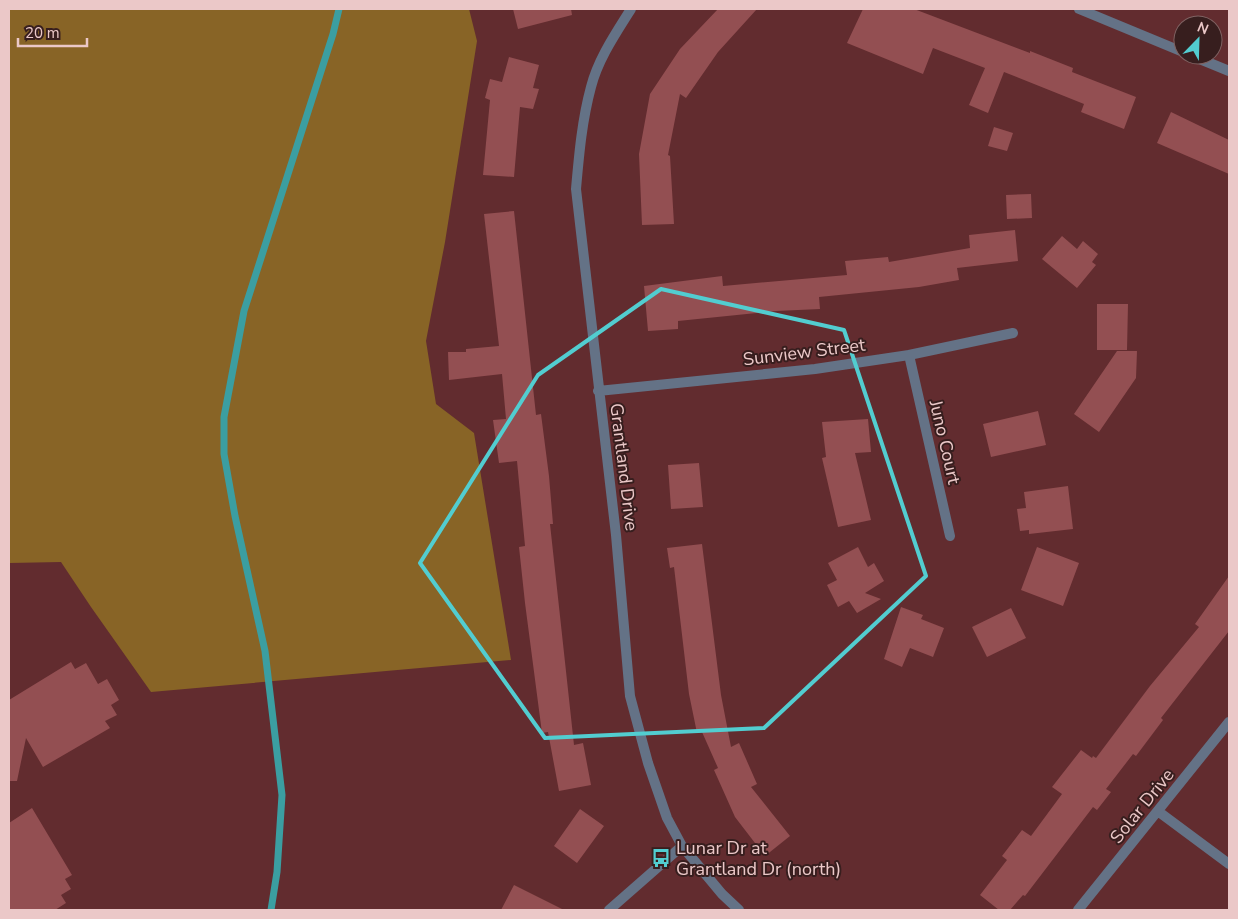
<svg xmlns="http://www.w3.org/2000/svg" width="1238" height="919" font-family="'Nunito Sans',sans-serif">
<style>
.forest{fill:#886426}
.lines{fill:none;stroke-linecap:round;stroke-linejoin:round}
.stream{stroke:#3b9ea1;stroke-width:7}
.building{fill:#934f52}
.street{stroke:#647286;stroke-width:10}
.marked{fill:none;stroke:#52cdd0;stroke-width:4;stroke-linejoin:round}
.labels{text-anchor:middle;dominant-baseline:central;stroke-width:4;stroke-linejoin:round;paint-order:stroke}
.street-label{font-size:18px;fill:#ebc8c8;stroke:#371e1e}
.poi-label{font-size:18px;fill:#ebc8c8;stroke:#371e1e;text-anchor:start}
</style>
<rect width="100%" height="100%" fill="#622c2f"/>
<path class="forest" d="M 9,9 L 469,9 L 477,41 L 445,242 L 426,341 L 436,404 L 474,433 L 511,660 L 151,692 L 91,607 L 61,562 L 9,563 Z"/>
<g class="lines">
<path class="stream" d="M 271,910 L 277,872 L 282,795 L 265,651 L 235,516 L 224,454 L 224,417 L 244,311 L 333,34 L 339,9"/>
</g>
<path class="building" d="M 513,9 L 571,9 L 572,15 L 518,29 Z
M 718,9 L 757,9 L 718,52 L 686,98 L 680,94 L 668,155 L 670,156 L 674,224 L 642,225 L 639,154 L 650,94 L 680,49 Z
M 863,9 L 914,9 L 1030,53 L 1030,51 L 1073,68 L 1072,72 L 1136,97 L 1124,129 L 1081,112 L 1084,104 L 1004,72 L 988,113 L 969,105 L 985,68 L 933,48 L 923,74 L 847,43 Z
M 509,57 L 539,65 L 533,88 L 539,89 L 533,109 L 520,107 L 514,177 L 483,175 L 490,100 L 485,98 L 490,79 L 502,82 Z
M 1171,112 L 1229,140 L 1229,174 L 1157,143 Z
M 994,127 L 1013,133 L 1007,151 L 988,146 Z
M 1031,194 L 1032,218 L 1007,219 L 1006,195 Z
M 514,211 L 536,415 L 541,414 L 549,476 L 553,524 L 550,524 L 574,745 L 583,743 L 591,785 L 559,791 L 548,732 L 542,733 L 525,603 L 519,547 L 525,546 L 517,461 L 499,463 L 493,420 L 506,419 L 502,374 L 449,380 L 448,352 L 466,352 L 466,349 L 499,346 L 484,214 Z
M 1015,230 L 1018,261 L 957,268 L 959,280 L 919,287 L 819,297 L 820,309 L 776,311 L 678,321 L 678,329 L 648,331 L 644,286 L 722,276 L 723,286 L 847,275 L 845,261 L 888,257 L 889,262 L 970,248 L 969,235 Z
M 1062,236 L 1077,249 L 1083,241 L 1098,254 L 1092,262 L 1096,265 L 1077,288 L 1042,259 Z
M 1097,304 L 1128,304 L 1127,350 L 1097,350 Z
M 1117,351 L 1137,351 L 1136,378 L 1099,432 L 1074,414 Z
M 1038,411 L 1046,445 L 991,457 L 983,424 Z
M 868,419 L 871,452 L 855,453 L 871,520 L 838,527 L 822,458 L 826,457 L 822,422 Z
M 699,463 L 703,507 L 671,509 L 668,465 Z
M 1068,486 L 1073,529 L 1029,534 L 1029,530 L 1020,531 L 1017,509 L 1026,508 L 1024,492 Z
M 702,544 L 721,695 L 731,747 L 739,743 L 757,784 L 751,787 L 790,836 L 765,856 L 735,817 L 714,770 L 718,768 L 702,732 L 697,733 L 689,694 L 674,567 L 670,568 L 667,548 Z
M 858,547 L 868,567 L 874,563 L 884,581 L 865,593 L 881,599 L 857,613 L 849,601 L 838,607 L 827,585 L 837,580 L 828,563 Z
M 1037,547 L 1079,563 L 1063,606 L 1021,590 Z
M 1229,576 L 1229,631 L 1161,718 L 1163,720 L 1136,756 L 1133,754 L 1106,789 L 1111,792 L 1097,810 L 1093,807 L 1025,896 L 1023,895 L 1010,910 L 999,910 L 980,895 L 1007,860 L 1002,856 L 1022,830 L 1031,836 L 1062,794 L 1052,787 L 1081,750 L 1092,758 L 1093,756 L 1096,758 L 1150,686 L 1199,627 L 1195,624 Z
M 901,607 L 923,615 L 921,619 L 944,628 L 933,657 L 910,648 L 902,667 L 884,659 Z
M 1011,608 L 1026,638 L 987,657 L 972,627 Z
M 71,662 L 75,669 L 86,663 L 98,684 L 107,679 L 119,700 L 111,705 L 117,715 L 105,721 L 110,728 L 43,767 L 26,738 L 17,781 L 9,781 L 9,700 Z
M 32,808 L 72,875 L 65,879 L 71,889 L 61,895 L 66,903 L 55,910 L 9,910 L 9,823 Z
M 580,809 L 604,826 L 577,863 L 554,846 Z
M 514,885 L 564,910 L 501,910 Z"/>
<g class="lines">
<path class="street" d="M 631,9 C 616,33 598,59 591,87 C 582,120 579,155 576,189 L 616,535 L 630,696 L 648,763 L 667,818 L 682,846 L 722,894 L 739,910
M 1079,9 L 1183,52
M 1190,55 L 1229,71
M 909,355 L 950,536
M 598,391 L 815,369 L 909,355 L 1013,333
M 1159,812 L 1229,864
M 609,910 L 682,846
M 1078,910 L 1229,722"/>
</g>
<path class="marked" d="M 661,289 L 844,330 L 926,576 L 764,728 L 545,738 L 420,563 L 538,375 Z"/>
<defs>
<g id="bus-bare" transform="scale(1.5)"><path d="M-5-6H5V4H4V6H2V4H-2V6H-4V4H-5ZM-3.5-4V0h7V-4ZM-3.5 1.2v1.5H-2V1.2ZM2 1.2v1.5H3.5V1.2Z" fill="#52cdd0" stroke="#371e1e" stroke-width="2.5" paint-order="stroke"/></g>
</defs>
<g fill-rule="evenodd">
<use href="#bus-bare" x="661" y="858"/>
</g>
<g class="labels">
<g class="street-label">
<text transform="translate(804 352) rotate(-7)">Sunview Street</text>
<text transform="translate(945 442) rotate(77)">Juno Court</text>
<text transform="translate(624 467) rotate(83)">Grantland Drive</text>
<text transform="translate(1142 806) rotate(-51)">Solar Drive</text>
</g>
<g class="poi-label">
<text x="676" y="848">Lunar Dr at<tspan x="676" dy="21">Grantland Dr (north)</tspan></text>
</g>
</g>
<rect width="1238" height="919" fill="none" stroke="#ebc8c8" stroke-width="20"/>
<g transform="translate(1198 40) rotate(23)"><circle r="24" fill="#371e1e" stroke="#7f6262"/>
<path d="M0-4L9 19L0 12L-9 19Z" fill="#52cdd0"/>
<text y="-8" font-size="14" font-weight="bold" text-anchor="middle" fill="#ebc8c8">N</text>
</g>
<path d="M18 38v8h69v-8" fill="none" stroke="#ebc8c8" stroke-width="2.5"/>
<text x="25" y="38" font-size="15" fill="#ebc8c8" stroke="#371e1e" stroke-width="4" paint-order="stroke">20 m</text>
</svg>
